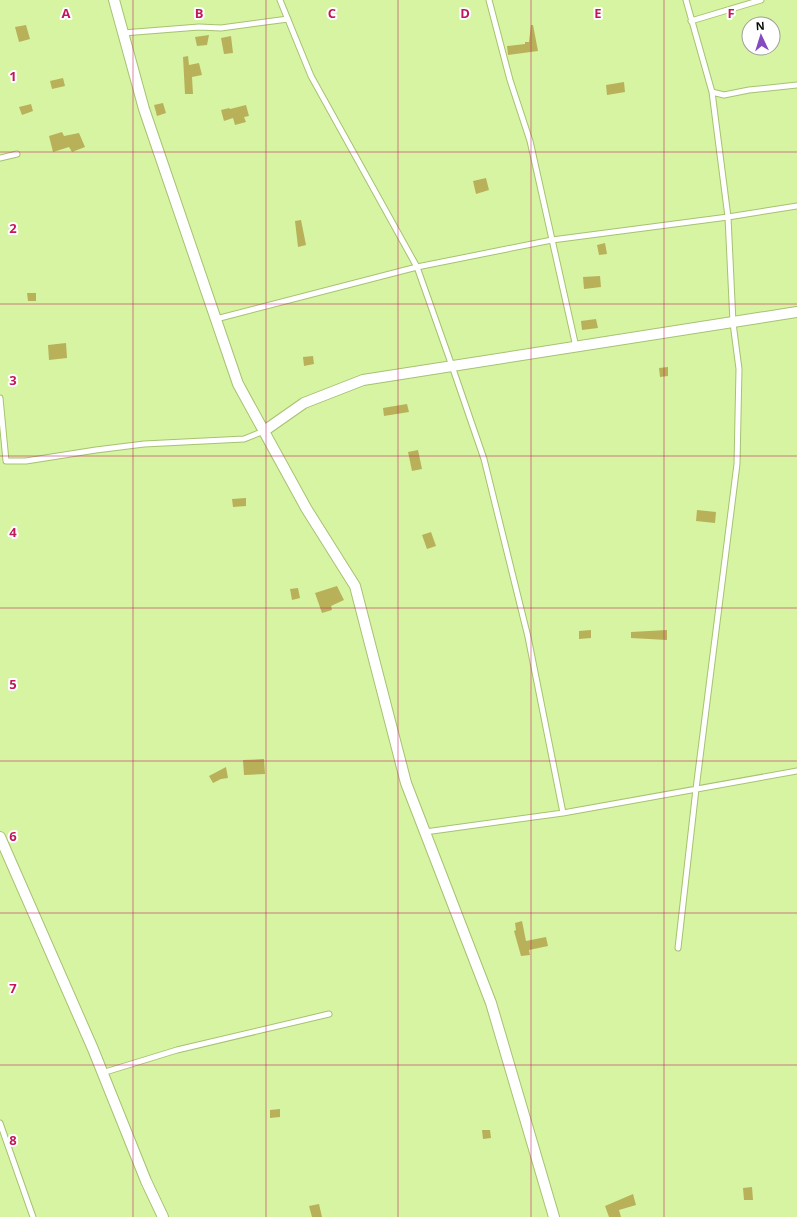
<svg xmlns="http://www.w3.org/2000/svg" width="797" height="1217" font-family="'Open Sans',sans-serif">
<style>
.building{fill:#b8b15a}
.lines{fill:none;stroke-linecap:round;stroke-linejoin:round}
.lane-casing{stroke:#a6c272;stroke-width:7}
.street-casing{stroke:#a6c272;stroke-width:12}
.lane{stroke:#fff;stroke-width:5}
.street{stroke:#fff;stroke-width:10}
.grid{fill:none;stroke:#c2185b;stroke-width:1;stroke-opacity:0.55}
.grid-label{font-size:13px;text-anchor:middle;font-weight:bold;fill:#c2185b;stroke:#fff;stroke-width:4;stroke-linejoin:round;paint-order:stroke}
</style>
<rect width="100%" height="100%" fill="#d7f4a2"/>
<path class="building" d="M 26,25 L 30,39 L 19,42 L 15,27 Z
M 531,25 L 533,25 L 538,51 L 508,55 L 507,46 L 525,44 L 525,42 L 529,42 Z
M 209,35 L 207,45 L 197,46 L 195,37 Z
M 231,36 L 233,53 L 224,54 L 221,38 Z
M 188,56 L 189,65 L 199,63 L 202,75 L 192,77 L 193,94 L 185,94 L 183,57 Z
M 63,78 L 65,86 L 52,89 L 50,81 Z
M 624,82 L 625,92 L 607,95 L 606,85 Z
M 163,103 L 166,113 L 157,116 L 154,105 Z
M 31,104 L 33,111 L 22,115 L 19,107 Z
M 246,105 L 249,116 L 244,117 L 246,122 L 235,125 L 233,118 L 224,121 L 221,110 L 229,108 L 230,109 Z
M 62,132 L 64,136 L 79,133 L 85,147 L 72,152 L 69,147 L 53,152 L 49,136 Z
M 486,178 L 489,190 L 476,194 L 473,181 Z
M 301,220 L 306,245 L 298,247 L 295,221 Z
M 605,243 L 607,254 L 599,255 L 597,245 Z
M 600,276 L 601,287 L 584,289 L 583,277 Z
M 27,293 L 36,293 L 36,301 L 28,301 Z
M 596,319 L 598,328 L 582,330 L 581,321 Z
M 66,343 L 67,358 L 49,360 L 48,345 Z
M 313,356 L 314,364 L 304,366 L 303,357 Z
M 668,367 L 668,376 L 660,377 L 659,368 Z
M 407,404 L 409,412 L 384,416 L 383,408 Z
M 418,450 L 422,469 L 412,471 L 408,452 Z
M 246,498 L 246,506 L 233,507 L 232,499 Z
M 697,510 L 716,512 L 715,523 L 696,521 Z
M 431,532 L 436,546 L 427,549 L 422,535 Z
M 337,586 L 344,600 L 331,606 L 332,610 L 322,613 L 315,593 Z
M 298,588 L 300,598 L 292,600 L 290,589 Z
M 591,630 L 591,638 L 579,639 L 579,631 Z
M 667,630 L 667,640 L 631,638 L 631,632 Z
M 264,759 L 265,774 L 244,775 L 243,760 Z
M 226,767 L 228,778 L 221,779 L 213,783 L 209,776 Z
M 522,921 L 526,941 L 546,937 L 548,946 L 529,950 L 530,955 L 521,956 L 514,931 L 516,930 L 515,923 Z
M 280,1109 L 280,1117 L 270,1118 L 270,1110 Z
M 482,1130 L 490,1130 L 491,1138 L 483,1139 Z
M 752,1187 L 753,1200 L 744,1200 L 743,1188 Z
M 633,1194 L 636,1205 L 619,1210 L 621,1217 L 609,1217 L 605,1206 Z
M 319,1204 L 322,1217 L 312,1217 L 309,1206 Z"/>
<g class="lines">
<g class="lane-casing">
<path id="lane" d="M 280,0 L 311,76 L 417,267 L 452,366 L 484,459 L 528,637 L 563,813
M 489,0 L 510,80 L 530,141 L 576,347
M 691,21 L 761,0
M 123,33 L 199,27 L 221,28 L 288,19
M 712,92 L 724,95 L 749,90 L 797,85
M 0,158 L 17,154
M 216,319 L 417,267 L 552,240 L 728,217 L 797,206
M 0,398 L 6,461 L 26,461 L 96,450 L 144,444 L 244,439 L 264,431
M 425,832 L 563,813 L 797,771
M 678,948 L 696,789 L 737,464 L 739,369 L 733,323 L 728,217 L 712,92 L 686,0
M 102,1073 L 177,1050 L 329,1014
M 0,1123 L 33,1217"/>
</g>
<g class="street-casing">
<path id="street" d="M 114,0 L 144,109 L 238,384 L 306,508 L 355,586 L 406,783 L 491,1003 L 554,1217
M 264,431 L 304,403 L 363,380 L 797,312
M 0,837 L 93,1049 L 146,1181 L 163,1217"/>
</g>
<use href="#lane" class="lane"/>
<use href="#street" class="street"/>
</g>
<path class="grid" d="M 133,0 L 133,1217M 266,0 L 266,1217M 398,0 L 398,1217M 531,0 L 531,1217M 664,0 L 664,1217M 0,152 L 797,152M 0,304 L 797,304M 0,456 L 797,456M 0,608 L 797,608M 0,761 L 797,761M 0,913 L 797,913M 0,1065 L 797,1065"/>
<g class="grid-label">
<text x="66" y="18">A</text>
<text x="199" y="18">B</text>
<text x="332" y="18">C</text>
<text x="465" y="18">D</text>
<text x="598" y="18">E</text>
<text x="731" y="18">F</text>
<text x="13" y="81">1</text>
<text x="13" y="233">2</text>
<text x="13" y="385">3</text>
<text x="13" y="537">4</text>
<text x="13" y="689">5</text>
<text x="13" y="841">6</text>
<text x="13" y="993">7</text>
<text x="13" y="1145">8</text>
</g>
<g transform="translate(761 36) rotate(356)"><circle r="19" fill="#ffffff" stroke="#9c9f99"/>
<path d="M0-3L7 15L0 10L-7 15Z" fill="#864ac0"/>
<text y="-6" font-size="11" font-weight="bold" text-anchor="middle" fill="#070f00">N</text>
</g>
</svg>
